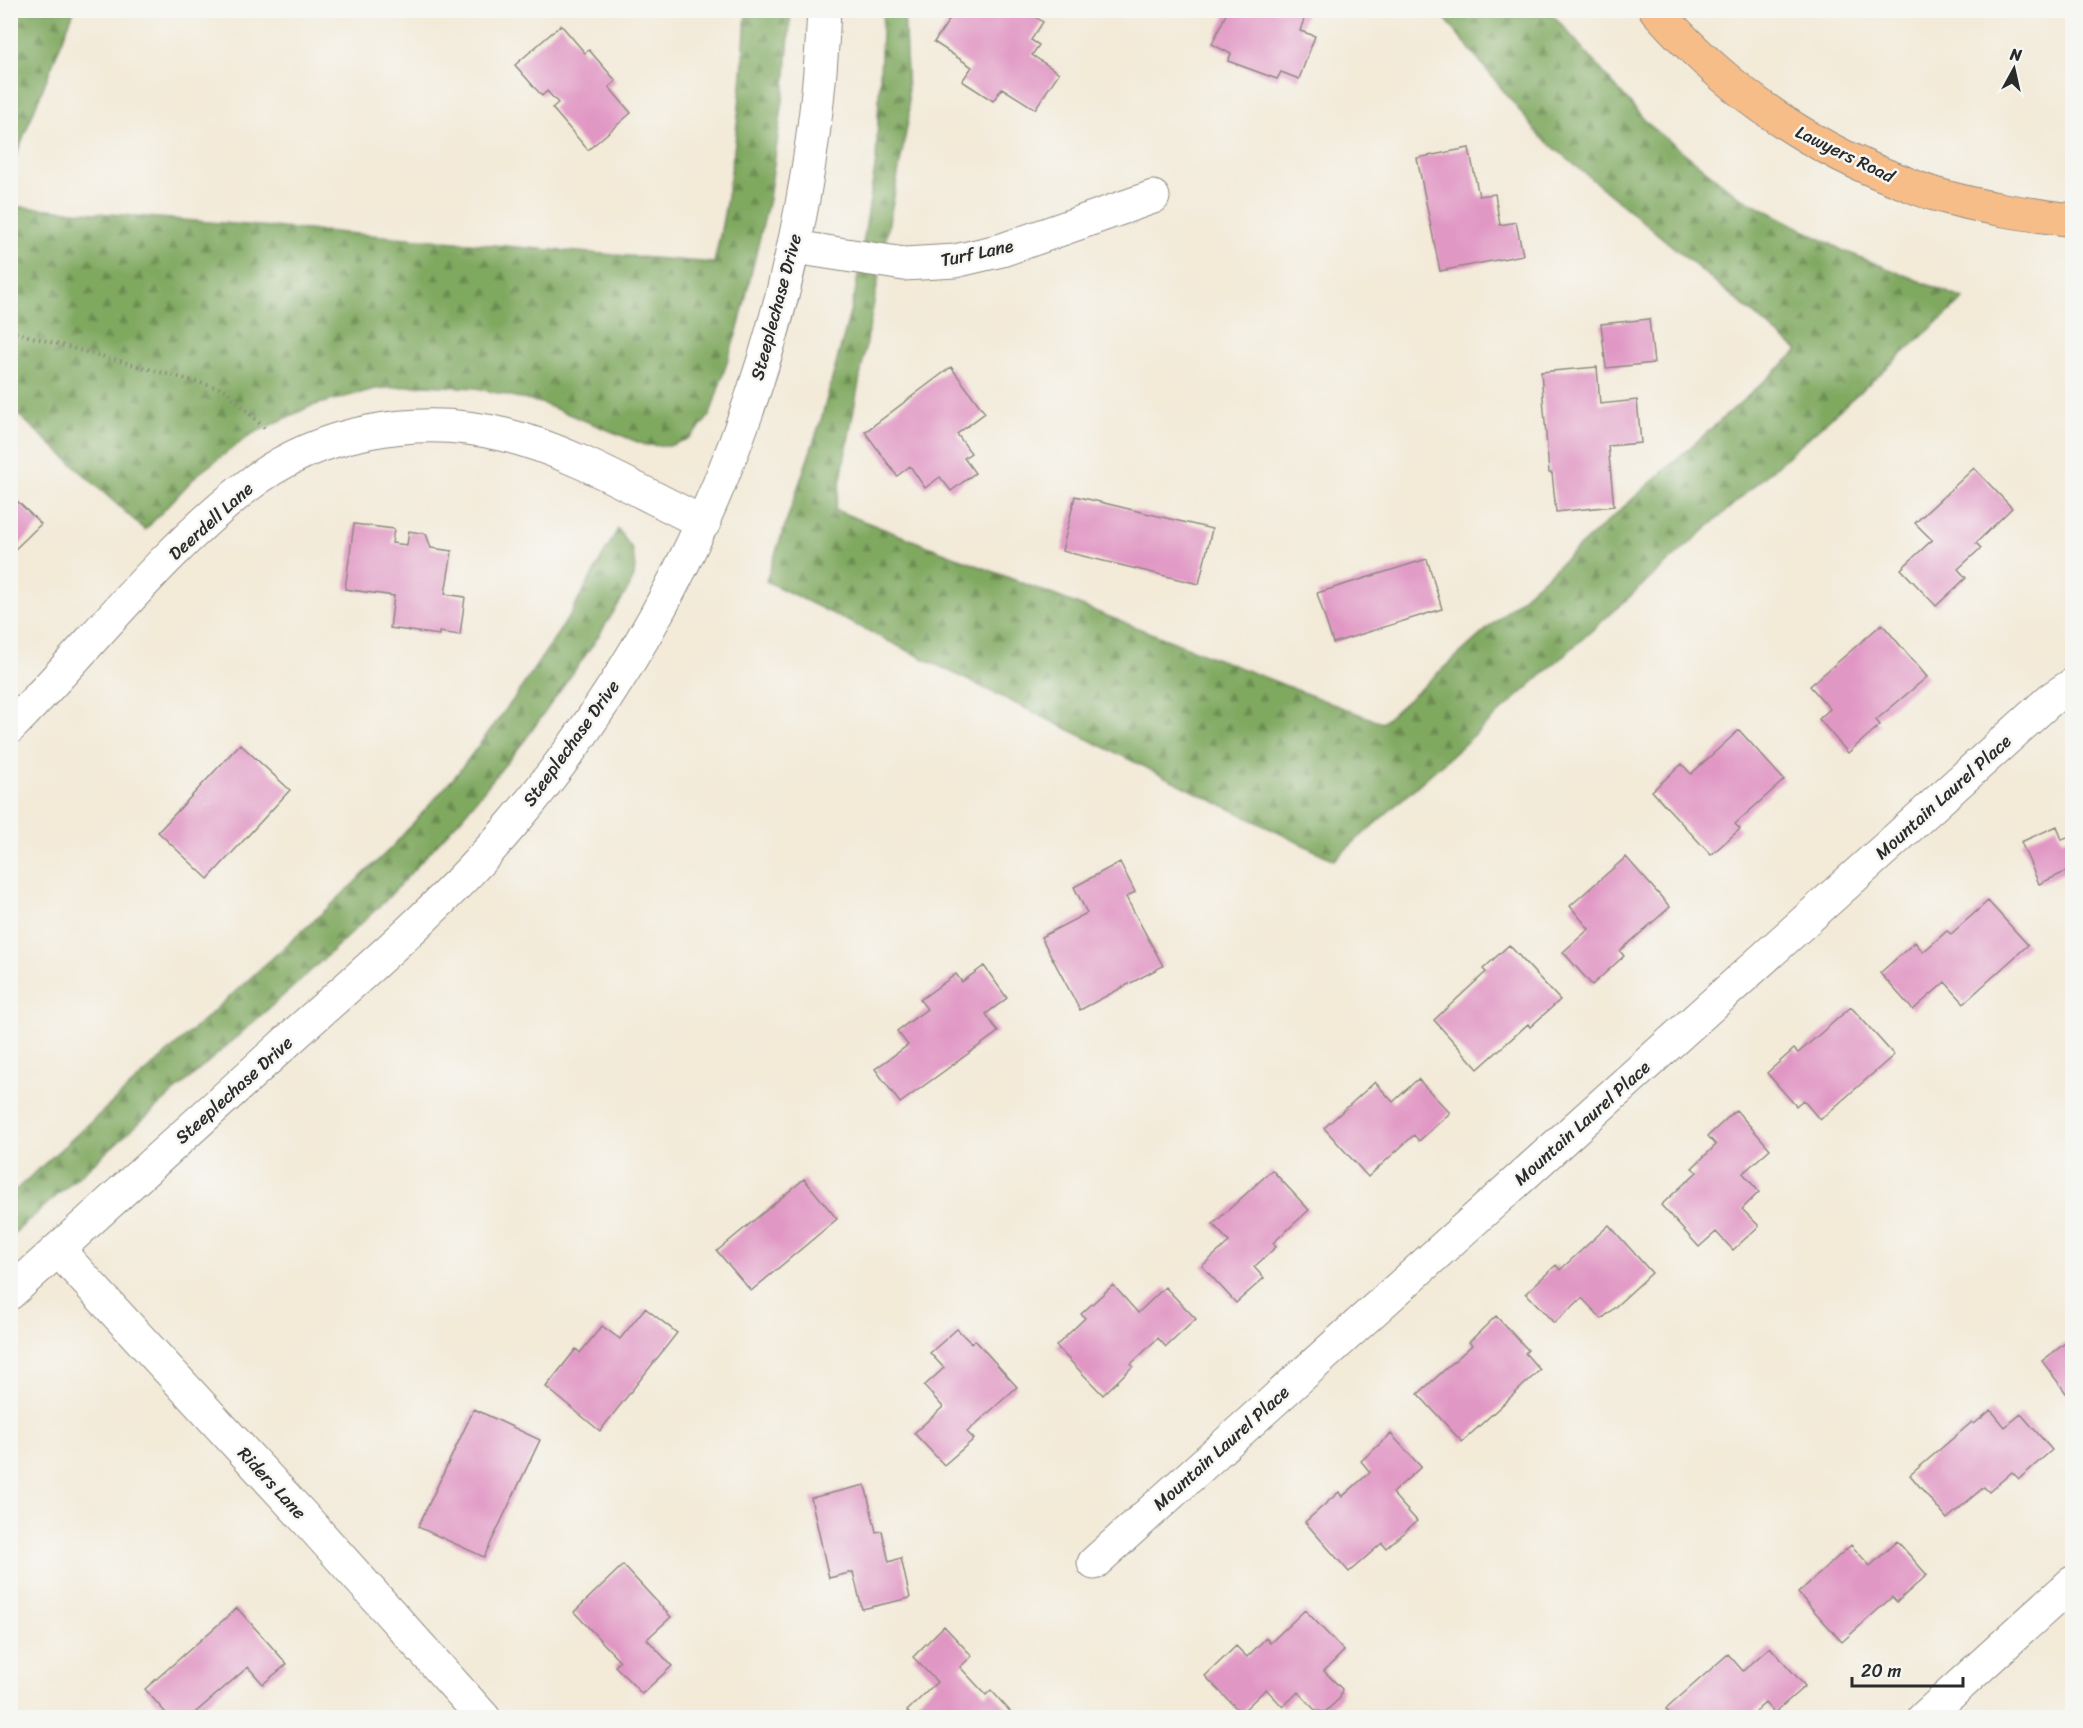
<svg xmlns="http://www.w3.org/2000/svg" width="2083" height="1728" font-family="Sriracha,sans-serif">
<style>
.forest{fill:url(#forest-firs);stroke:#566a46;stroke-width:1.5}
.building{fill:#e197c4}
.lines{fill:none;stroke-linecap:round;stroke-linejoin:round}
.minor-casing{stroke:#8f8a82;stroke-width:35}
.tertiary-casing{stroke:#8f8a82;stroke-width:35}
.primary-casing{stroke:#8f8a82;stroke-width:35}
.path{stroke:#8f8a82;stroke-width:4;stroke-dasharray:1.5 4.5;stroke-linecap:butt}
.minor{stroke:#fff;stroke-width:33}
.tertiary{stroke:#fff;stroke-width:33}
.primary{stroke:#f7bd88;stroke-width:33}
.labels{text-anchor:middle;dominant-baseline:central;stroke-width:5;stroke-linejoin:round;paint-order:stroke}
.street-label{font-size:18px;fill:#2b2b2b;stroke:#f6f6f2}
</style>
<defs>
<pattern id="forest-firs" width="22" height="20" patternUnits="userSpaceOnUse" patternTransform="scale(1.5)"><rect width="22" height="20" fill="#80a960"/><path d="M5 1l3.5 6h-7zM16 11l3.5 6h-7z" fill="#698a4f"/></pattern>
</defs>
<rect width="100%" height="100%" fill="#f6f6f2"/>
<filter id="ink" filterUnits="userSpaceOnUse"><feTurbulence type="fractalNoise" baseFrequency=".0167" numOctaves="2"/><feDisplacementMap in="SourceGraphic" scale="12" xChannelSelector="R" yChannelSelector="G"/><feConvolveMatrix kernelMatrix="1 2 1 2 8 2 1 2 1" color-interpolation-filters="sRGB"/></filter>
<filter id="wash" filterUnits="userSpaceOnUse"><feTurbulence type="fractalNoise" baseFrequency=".008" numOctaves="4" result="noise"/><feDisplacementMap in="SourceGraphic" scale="24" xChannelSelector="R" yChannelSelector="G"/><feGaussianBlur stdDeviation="1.35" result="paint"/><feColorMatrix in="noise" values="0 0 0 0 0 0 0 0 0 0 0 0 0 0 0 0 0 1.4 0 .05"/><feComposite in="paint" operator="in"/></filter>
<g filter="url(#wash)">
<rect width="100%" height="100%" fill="#f3ead8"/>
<path class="forest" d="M 11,11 L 74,11 L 11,168 L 10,11 Z
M 746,11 L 791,11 L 785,86 L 769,199 L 739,325 L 710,415 L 698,430 L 687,439 L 669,446 L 645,445 L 541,403 L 476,388 L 426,385 L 375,389 L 311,406 L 250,435 L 197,475 L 145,530 L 11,408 L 11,206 L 714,263 C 733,180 742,96 746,11 Z
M 883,11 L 904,11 L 909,116 L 835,510 L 1382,723 L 1798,351 L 1540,136 L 1439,11 L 1550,11 L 1647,123 L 1737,195 L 1842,250 L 1964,299 L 1334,860 L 766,581 L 821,420 L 855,294 L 876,161 Z
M 618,529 L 632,549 L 635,564 L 634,577 L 629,588 L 592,646 L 525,740 L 463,816 L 385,901 L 301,980 L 11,1236 L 11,1194 L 330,906 L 391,848 L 457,774 L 516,696 L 570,615 Z"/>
<g id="blocks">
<path class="building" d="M 956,10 L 991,10 L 1002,18 L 1006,10 L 1025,10 L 1043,22 L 1031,40 L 1039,45 L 1032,55 L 1059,73 L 1035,109 L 1002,88 L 993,101 L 962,81 L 972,67 L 934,42 Z
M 1228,10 L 1307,10 L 1300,31 L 1315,36 L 1299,79 L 1281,72 L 1277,79 L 1228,61 L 1231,54 L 1212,44 Z
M 561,25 L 585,53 L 589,50 L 616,81 L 609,87 L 631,113 L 588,150 L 552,108 L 558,103 L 547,91 L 542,96 L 515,65 Z
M 1469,148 L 1479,196 L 1495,194 L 1500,225 L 1516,222 L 1523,255 L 1440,271 L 1417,158 Z
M 1649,319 L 1654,363 L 1606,368 L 1601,324 Z
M 951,367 L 985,413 L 957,434 L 971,453 L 964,458 L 975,473 L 951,491 L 940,477 L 925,488 L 910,466 L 897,476 L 865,432 Z
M 1597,367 L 1600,404 L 1637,400 L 1641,443 L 1608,446 L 1614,506 L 1556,512 L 1552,473 L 1549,473 L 1541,372 Z
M 1974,468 L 2012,508 L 1976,543 L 1981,548 L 1958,569 L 1966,578 L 1936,606 L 1901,569 L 1932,540 L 1915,523 Z
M 10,494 L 41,524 L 10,554 Z
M 1075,496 L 1212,529 L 1199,584 L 1062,551 Z
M 354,524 L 394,529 L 392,543 L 407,545 L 409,531 L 426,534 L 431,548 L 452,551 L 445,594 L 465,597 L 460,635 L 439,632 L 439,635 L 390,628 L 394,596 L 345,589 Z
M 1427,559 L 1442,609 L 1333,643 L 1317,593 Z
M 1882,624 L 1927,677 L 1876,720 L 1880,725 L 1848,753 L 1819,719 L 1830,709 L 1810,686 Z
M 1739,730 L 1784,780 L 1735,824 L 1740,829 L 1711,855 L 1652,791 L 1682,764 L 1691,774 Z
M 240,744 L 290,790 L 208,879 L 158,832 Z
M 2057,826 L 2062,840 L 2072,836 L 2072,869 L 2039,884 L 2021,842 Z
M 1626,857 L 1670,907 L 1620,951 L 1624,956 L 1592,985 L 1563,952 L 1589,929 L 1570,906 Z
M 1120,862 L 1135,892 L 1126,897 L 1163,966 L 1080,1010 L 1041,937 L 1087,913 L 1074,887 Z
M 1988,901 L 2028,945 L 1964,1003 L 1945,982 L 1913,1010 L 1880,973 L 1915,942 L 1923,952 L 1947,931 L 1951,934 Z
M 1509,945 L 1560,1000 L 1530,1027 L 1528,1024 L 1478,1069 L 1434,1020 L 1486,972 L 1483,969 Z
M 984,966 L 1007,998 L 986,1014 L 998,1032 L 900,1103 L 875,1069 L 908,1045 L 897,1031 L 927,1009 L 920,1000 L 956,974 L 962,982 Z
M 1851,1007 L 1894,1055 L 1820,1120 L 1803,1100 L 1796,1106 L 1767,1073 L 1794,1049 L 1798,1053 Z
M 1418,1079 L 1450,1113 L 1419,1141 L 1414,1135 L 1368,1177 L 1324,1128 L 1375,1082 L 1393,1102 Z
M 1736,1110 L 1770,1149 L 1743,1173 L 1759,1192 L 1742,1209 L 1759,1226 L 1733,1250 L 1716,1232 L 1699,1247 L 1661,1205 L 1697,1172 L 1692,1168 L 1716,1145 L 1708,1136 Z
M 1272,1170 L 1309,1210 L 1273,1243 L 1276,1247 L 1254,1267 L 1264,1278 L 1236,1303 L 1202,1266 L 1229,1242 L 1213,1224 Z
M 804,1179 L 837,1219 L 751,1291 L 717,1251 Z
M 1609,1225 L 1652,1273 L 1602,1319 L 1582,1298 L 1554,1323 L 1526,1293 L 1556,1265 L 1560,1270 Z
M 1113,1285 L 1138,1313 L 1165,1287 L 1196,1319 L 1166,1347 L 1158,1338 L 1131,1364 L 1133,1366 L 1103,1395 L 1056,1346 L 1085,1318 L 1081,1314 Z
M 645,1308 L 677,1333 L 600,1431 L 546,1387 L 576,1349 L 580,1353 L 602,1326 L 620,1339 Z
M 1496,1316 L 1528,1350 L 1525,1353 L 1540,1370 L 1462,1442 L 1418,1394 L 1472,1345 L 1469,1342 Z
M 957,1329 L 971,1343 L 975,1340 L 1017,1387 L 967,1432 L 974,1439 L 944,1465 L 914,1433 L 943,1407 L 924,1386 L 944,1368 L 930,1353 Z
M 2072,1338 L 2072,1401 L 2042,1361 Z
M 474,1409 L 540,1440 L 484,1557 L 418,1527 Z
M 1991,1410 L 2005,1427 L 2021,1414 L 2052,1450 L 2019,1479 L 2012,1472 L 1989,1492 L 1984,1487 L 1947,1519 L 1910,1475 L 1972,1422 L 1974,1424 Z
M 1391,1434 L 1421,1467 L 1392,1493 L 1417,1521 L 1386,1548 L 1382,1543 L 1349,1572 L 1305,1522 L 1339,1492 L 1342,1497 L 1370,1472 L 1361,1461 Z
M 865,1485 L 876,1532 L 882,1531 L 889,1562 L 901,1558 L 910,1598 L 862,1609 L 853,1572 L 829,1578 L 811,1498 Z
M 1897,1541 L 1927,1575 L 1897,1602 L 1892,1597 L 1842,1642 L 1798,1593 L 1851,1545 L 1870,1566 Z
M 623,1565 L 671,1617 L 647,1639 L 672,1666 L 642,1694 L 615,1666 L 620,1661 L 574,1612 Z
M 237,1608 L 287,1664 L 263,1684 L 248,1667 L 189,1718 L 170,1718 L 145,1689 Z
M 1305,1610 L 1344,1651 L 1324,1671 L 1342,1689 L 1340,1698 L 1325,1712 L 1316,1711 L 1298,1692 L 1283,1707 L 1266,1689 L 1241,1713 L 1205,1676 L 1236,1646 L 1247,1657 L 1266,1638 L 1270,1643 Z
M 944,1626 L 972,1656 L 960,1667 L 986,1695 L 991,1690 L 1016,1718 L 913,1718 L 907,1711 L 937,1682 L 913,1657 Z
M 1770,1647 L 1805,1686 L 1774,1713 L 1765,1703 L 1748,1718 L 1673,1718 L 1666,1709 L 1728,1654 L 1743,1671 Z"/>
</g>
</g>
<g filter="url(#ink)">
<use href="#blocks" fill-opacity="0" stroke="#8f8a82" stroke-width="1.5"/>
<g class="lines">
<g class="minor-casing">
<path id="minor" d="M 794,247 L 904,264 L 955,261 L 1002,250 L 1153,197
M 10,727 C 89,648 158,556 246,487 C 317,431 418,413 505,435 C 572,451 641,493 704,523
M 58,1250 L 313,1527 L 484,1718
M 1094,1563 L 2051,699 L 2072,685
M 1924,1718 L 2072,1583"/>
</g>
<g class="tertiary-casing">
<path id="tertiary" d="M 10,1293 C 108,1204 206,1116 303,1027 C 376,962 450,898 513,823 C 705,596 811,306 824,10"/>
</g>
<g class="primary-casing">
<path id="primary" d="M 1656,10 C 1724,87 1804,145 1900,181 C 1912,186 1925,192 1938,195 C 1982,208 2027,214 2072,220"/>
</g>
<path class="path" d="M 10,331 L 226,390 L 267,431"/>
<use href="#minor" class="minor"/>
<use href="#tertiary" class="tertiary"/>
<use href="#primary" class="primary"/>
</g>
</g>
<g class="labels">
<g class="street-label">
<text transform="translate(1845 154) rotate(26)">Lawyers Road</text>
<text transform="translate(977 253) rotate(-12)">Turf Lane</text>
<text transform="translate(776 307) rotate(-75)">Steeplechase Drive</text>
<text transform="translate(211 521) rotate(-42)">Deerdell Lane</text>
<text transform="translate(571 743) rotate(-54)">Steeplechase Drive</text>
<text transform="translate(1943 797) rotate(-42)">Mountain Laurel Place</text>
<text transform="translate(234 1090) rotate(-42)">Steeplechase Drive</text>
<text transform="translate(1582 1123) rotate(-42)">Mountain Laurel Place</text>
<text transform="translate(1221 1448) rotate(-42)">Mountain Laurel Place</text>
<text transform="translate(272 1483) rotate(47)">Riders Lane</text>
</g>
</g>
<rect width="2083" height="1728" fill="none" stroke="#f6f6f2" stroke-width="36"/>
<g transform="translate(2014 69) rotate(8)" stroke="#f6f6f2" stroke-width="4.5" paint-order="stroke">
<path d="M0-4.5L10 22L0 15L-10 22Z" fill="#2b2b2b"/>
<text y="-9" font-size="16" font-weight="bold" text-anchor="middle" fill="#2b2b2b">N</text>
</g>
<path d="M1852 1677v9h111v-9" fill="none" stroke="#2b2b2b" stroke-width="3"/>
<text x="1861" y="1677" font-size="18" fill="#2b2b2b" stroke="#f6f6f2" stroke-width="4.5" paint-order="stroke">20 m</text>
</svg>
